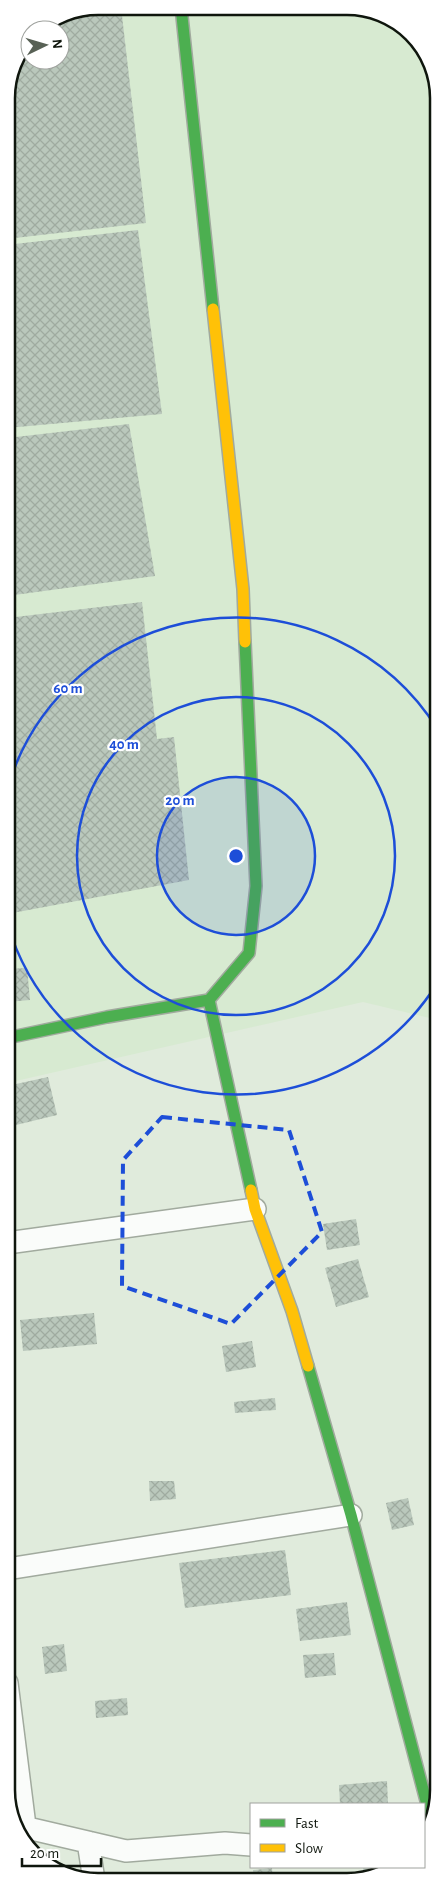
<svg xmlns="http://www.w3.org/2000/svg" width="445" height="1888" font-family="'Alegreya Sans',sans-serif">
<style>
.built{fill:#d7ead1}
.building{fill:url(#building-cross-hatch)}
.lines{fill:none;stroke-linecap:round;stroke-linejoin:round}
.street-casing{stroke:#a1aa9e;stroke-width:24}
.fast-casing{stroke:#a1aa9e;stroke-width:14}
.slow-casing{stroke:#a1aa9e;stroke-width:14}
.street{stroke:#fafcfa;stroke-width:21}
.fast{stroke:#4caf50;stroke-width:11}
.slow{stroke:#ffc107;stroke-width:11}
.marked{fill:none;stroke:#1d4ed8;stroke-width:4;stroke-dasharray:10 6;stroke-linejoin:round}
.ring{fill:none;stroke:#1d4ed8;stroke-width:2.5}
.rim{fill:none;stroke:#0f160d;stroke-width:2.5}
.centre{fill:#1d4ed8;stroke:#fff;stroke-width:2.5}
.ring-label{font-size:15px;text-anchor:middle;font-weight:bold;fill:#1d4ed8;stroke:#fff;stroke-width:4.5;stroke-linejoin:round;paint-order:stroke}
</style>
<defs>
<pattern id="building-cross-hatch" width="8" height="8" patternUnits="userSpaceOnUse" patternTransform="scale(1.25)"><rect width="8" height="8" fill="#bac8bc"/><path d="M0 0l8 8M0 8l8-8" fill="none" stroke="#9faba0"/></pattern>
</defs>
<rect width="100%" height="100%" fill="#e0ebdc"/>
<path class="built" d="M 98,6 L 370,9 L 416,37 L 438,86 L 438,1020 L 363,1002 L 7,1083 L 6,92 L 30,60 L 60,60 L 60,30 L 38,30 L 63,13 Z"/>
<path class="building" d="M 98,6 L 121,7 L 146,223 L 6,239 L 6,92 L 30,40 L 30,60 L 60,60 L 60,30 L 38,30 L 63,13 Z
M 138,230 L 162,414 L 7,428 L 6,245 Z
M 129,424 L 155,576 L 7,596 L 7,438 Z
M 142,602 L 157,739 L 174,737 L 189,880 L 7,914 L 7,618 Z
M 27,968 L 30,1000 L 7,1002 L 7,969 Z
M 48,1077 L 57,1115 L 12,1126 L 7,1102 L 7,1086 Z
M 356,1219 L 360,1245 L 327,1250 L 323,1224 Z
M 358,1259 L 369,1297 L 336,1307 L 325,1268 Z
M 94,1313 L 97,1344 L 23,1351 L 20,1320 Z
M 252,1341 L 256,1367 L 226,1372 L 222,1346 Z
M 275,1398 L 276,1410 L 235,1413 L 234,1402 Z
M 149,1481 L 174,1481 L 176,1499 L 150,1501 Z
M 408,1498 L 414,1525 L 392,1530 L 386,1503 Z
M 285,1550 L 291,1595 L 185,1608 L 179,1563 Z
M 347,1602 L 351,1635 L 300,1641 L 296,1609 Z
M 64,1644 L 67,1671 L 45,1674 L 42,1647 Z
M 334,1653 L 336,1675 L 305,1678 L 303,1655 Z
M 127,1698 L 128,1715 L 96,1718 L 95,1701 Z
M 387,1781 L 388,1804 L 340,1804 L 339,1785 Z
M 363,1867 L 386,1867 L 364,1878 Z
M 272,1868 L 273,1881 L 254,1881 L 253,1870 Z"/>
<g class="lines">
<g class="street-casing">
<path id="street" d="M 7,1243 L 255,1209
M 7,1569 L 351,1515
M 7,1683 L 25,1826
M 19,1826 L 126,1851 L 225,1843 L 251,1845
M 88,1842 L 94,1880"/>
</g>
<g class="fast-casing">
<path id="fast" d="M 181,7 L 213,309
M 209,1000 L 249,953 L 256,886 L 245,642
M 7,1038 L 107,1017 L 209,1000 L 251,1190
M 308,1366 L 351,1515 L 430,1816"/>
</g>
<g class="slow-casing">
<path id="slow" d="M 213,309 L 243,589 L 245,642
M 251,1190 L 255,1209 L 292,1311 L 308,1366"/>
</g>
<use href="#street" class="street"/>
<use href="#fast" class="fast"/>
<use href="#slow" class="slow"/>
</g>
<path class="marked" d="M 162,1117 L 289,1130 L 322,1232 L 231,1324 L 122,1286 L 123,1160 Z"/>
<circle cx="236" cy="856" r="79" fill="#1d4ed8" fill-opacity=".12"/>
<g class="ring">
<circle cx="236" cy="856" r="79"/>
<circle cx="236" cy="856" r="159"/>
<path d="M438 982A238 238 0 0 1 7 922M7 790A238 238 0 0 1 438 730"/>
</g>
<path d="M0 0H445V1888H0ZM98 15H347A83 83 0 0 1 430 98V1790A83 83 0 0 1 347 1873H98A83 83 0 0 1 15 1790V98A83 83 0 0 1 98 15Z" fill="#fff" fill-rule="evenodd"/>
<path class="rim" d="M98 15H347A83 83 0 0 1 430 98V1790A83 83 0 0 1 347 1873H98A83 83 0 0 1 15 1790V98A83 83 0 0 1 98 15Z"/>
<circle cx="236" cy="856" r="8" class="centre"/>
<g class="ring-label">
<text x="68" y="693">60 m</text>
<text x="124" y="749">40 m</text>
<text x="180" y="805">20 m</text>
</g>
<rect x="250" y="1803" width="175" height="65" fill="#ffffff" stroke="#9fa29e"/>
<rect x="260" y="1819" width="25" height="8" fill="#4caf50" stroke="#9fa29e"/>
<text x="295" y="1828" font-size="15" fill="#0f160d">Fast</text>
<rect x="260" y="1844" width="25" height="8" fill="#ffc107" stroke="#9fa29e"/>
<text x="295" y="1853" font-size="15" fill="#0f160d">Slow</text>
<g transform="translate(45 45) rotate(85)"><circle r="24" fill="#ffffff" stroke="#9fa29e"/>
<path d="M0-4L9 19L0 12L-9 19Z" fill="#586155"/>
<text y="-8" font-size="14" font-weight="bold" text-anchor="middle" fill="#0f160d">N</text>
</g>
<path d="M22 1858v8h79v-8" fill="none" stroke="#0f160d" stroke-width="2.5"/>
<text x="30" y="1858" font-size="15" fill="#0f160d" stroke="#ffffff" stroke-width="4" paint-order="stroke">20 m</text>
</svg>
